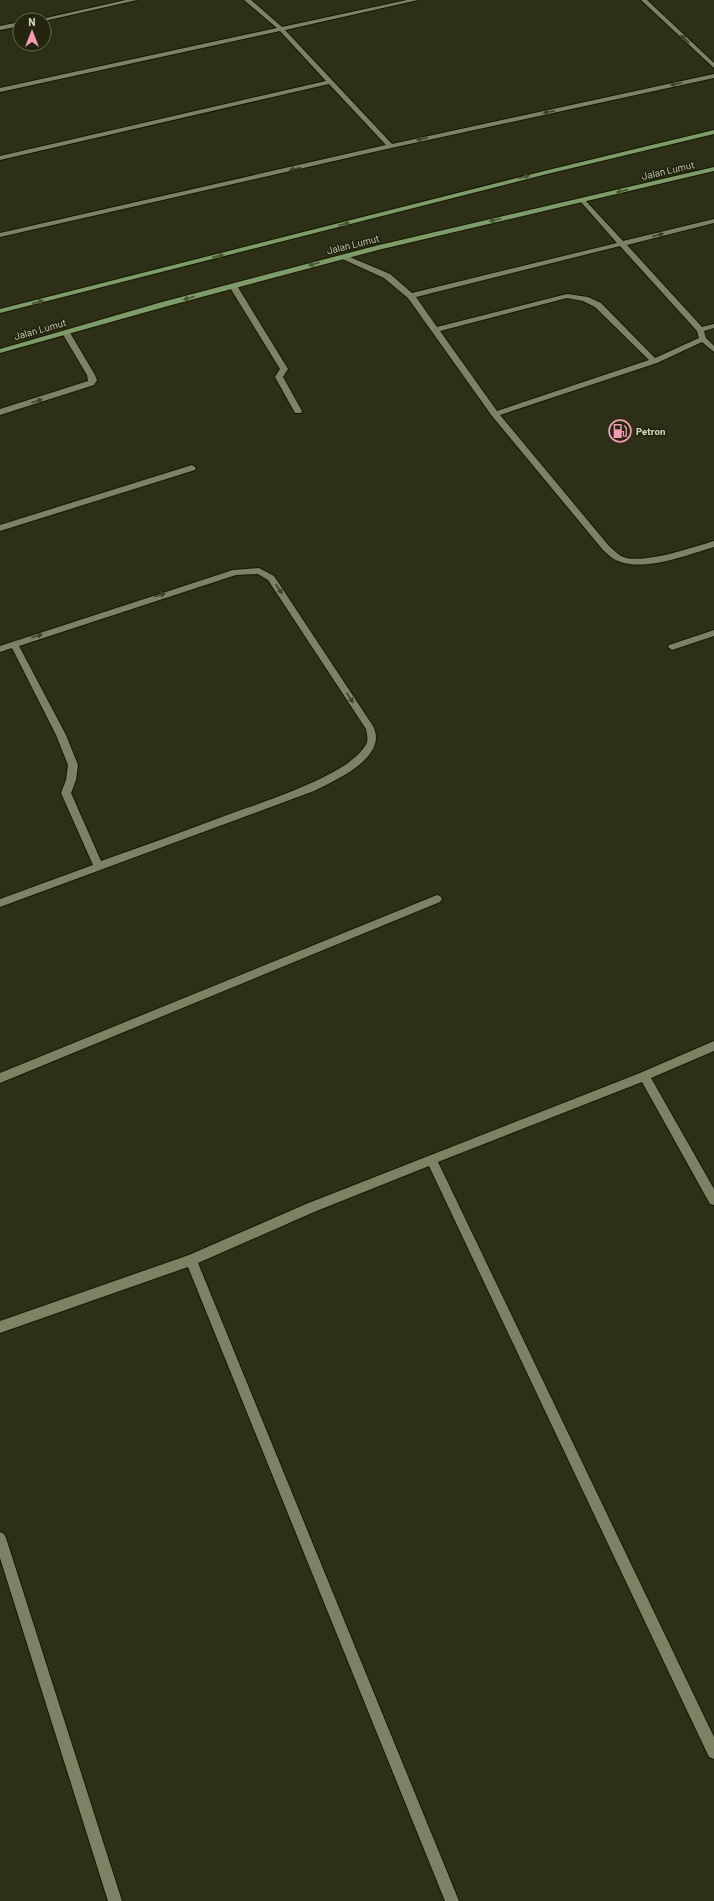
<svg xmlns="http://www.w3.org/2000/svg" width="714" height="1901" font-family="Barlow,sans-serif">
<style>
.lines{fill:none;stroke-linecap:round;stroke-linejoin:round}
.minor-casing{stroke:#151801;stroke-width:2}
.major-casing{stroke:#151801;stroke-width:2}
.minor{fill:#7e8265;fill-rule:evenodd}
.major{fill:#7d9c69;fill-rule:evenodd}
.oneway{fill:#3e4227}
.oneway2{fill:#475531}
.labels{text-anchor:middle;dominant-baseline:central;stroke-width:3.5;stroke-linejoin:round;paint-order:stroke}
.far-street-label{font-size:10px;fill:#d0d3c3;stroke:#23260c}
.far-poi-label{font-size:10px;font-weight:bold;fill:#d0d3c3;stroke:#23260c;text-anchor:start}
</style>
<rect width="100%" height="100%" fill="#2d3016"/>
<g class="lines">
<g class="minor-casing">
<path id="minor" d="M 126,0 L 137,0 L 44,21 L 37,20 Z
M 244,0 L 251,0 L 282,27 L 407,0 L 418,0 L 285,30 L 392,144 L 714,74 L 714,78 L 391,148 L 0,237 L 0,233 L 386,145 L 329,84 L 0,160 L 0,156 L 326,81 L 280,31 L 0,92 L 0,88 L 277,28 Z
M 641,0 L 647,0 L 714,63 L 714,68 Z
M 20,22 L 20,26 L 0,30 L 0,26 Z
M 582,198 L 584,199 L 623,241 L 714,219 L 714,223 L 627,245 L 702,327 L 714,324 L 714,328 L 704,331 L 706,338 L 714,346 L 714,352 L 702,342 L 657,363 L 500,415 L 609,546 C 613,549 616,553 621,556 C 640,566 693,547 714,541 L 714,547 C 687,555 645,572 618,561 C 612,559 608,554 603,550 L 492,416 L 408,298 L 384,278 L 338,257 L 345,255 L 390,274 L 412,293 L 617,243 L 580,201 L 579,200 ZM 620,246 L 697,331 L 699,338 L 655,358 L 601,303 L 588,297 L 567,294 L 437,327 L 416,297 ZM 567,298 L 583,301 L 595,307 L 649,360 L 497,411 L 440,331 Z
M 230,284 L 236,284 L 288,369 L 283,377 L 302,411 L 301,413 L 295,413 L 275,377 L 280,369 L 229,286 Z
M 63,331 L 69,331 L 95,375 L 97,380 L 94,385 L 0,415 L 0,409 L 88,381 L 87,375 L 62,333 Z
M 192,465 L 196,468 L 195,470 L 0,531 L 0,525 Z
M 259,568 L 274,576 L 373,726 C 389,757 336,780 314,791 L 0,907 L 0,899 L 93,865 L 61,793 L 66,780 L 68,765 L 56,735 L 12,648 L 0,652 L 0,646 L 233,570 ZM 258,574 L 268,580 L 366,729 C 367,735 369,741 365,746 C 347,777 253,805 219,818 C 180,833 140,847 101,861 L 71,793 L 76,780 L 78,765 L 66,735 L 19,646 L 236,575 Z
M 714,630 L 714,636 L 672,650 L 668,647 L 669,645 Z
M 437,895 L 440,896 L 442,899 L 440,902 L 0,1083 L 0,1073 Z
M 714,1041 L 714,1051 L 651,1078 L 714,1189 L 714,1205 L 710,1204 L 642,1082 L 438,1162 L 714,1737 L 714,1759 L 709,1757 L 429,1166 L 314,1212 L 198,1263 L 459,1901 L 445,1901 L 188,1267 L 0,1333 L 0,1321 L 189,1255 L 306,1204 L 640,1073 Z
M 0,1532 L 4,1534 L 6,1538 L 122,1901 L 108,1901 L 0,1558 Z"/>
</g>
<g class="major-casing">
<path id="major" d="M 714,130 L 714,134 L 547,174 L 0,313 L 0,309 L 544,171 Z
M 714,167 L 714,171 L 378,250 L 168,306 L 0,353 L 0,349 L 162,302 L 375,246 Z"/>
</g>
<use href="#minor" class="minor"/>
<use href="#major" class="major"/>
</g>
<defs><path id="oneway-solid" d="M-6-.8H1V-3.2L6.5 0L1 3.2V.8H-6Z"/></defs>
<g class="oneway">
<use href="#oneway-solid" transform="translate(685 39) rotate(-137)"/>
<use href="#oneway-solid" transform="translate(676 84) rotate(168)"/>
<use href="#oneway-solid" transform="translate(549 112) rotate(168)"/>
<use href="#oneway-solid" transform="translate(422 139) rotate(168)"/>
<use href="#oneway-solid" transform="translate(295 169) rotate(167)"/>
<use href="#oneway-solid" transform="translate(658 235) rotate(-14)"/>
<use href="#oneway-solid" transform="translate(37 401) rotate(-17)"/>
<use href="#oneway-solid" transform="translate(279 589) rotate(56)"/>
<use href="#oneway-solid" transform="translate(160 595) rotate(-18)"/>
<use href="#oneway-solid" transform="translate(37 636) rotate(-18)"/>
<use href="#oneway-solid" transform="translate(350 698) rotate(57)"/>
</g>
<g class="oneway2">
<use href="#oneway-solid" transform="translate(524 177) rotate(-14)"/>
<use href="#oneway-solid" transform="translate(622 191) rotate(167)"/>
<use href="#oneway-solid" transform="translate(495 220) rotate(167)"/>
<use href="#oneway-solid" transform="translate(344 224) rotate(-14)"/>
<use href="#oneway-solid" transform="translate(218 256) rotate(-14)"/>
<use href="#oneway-solid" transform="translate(314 264) rotate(165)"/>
<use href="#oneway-solid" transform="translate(189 298) rotate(165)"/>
<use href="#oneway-solid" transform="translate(38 302) rotate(-14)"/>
</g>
<defs>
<g id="fuel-ring" transform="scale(1.15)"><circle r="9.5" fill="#23260c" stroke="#f19ab3" stroke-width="1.5"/><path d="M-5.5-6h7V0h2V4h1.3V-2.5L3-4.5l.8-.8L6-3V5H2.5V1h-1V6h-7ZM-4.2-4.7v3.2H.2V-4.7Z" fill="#f19ab3"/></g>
</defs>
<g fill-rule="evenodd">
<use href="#fuel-ring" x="620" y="431"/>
</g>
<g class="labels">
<g class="far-street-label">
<text transform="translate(668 170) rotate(-13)">Jalan Lumut</text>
<text transform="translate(353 244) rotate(-14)">Jalan Lumut</text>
<text transform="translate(40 329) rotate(-16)">Jalan Lumut</text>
</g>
<g class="far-poi-label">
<text x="636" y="431">Petron</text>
</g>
</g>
<g transform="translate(32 32)"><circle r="19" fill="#23260c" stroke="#686b55"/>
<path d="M0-3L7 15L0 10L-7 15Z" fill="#f19ab3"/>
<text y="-6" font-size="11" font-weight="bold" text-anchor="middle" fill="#d0d3c3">N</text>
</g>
</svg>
